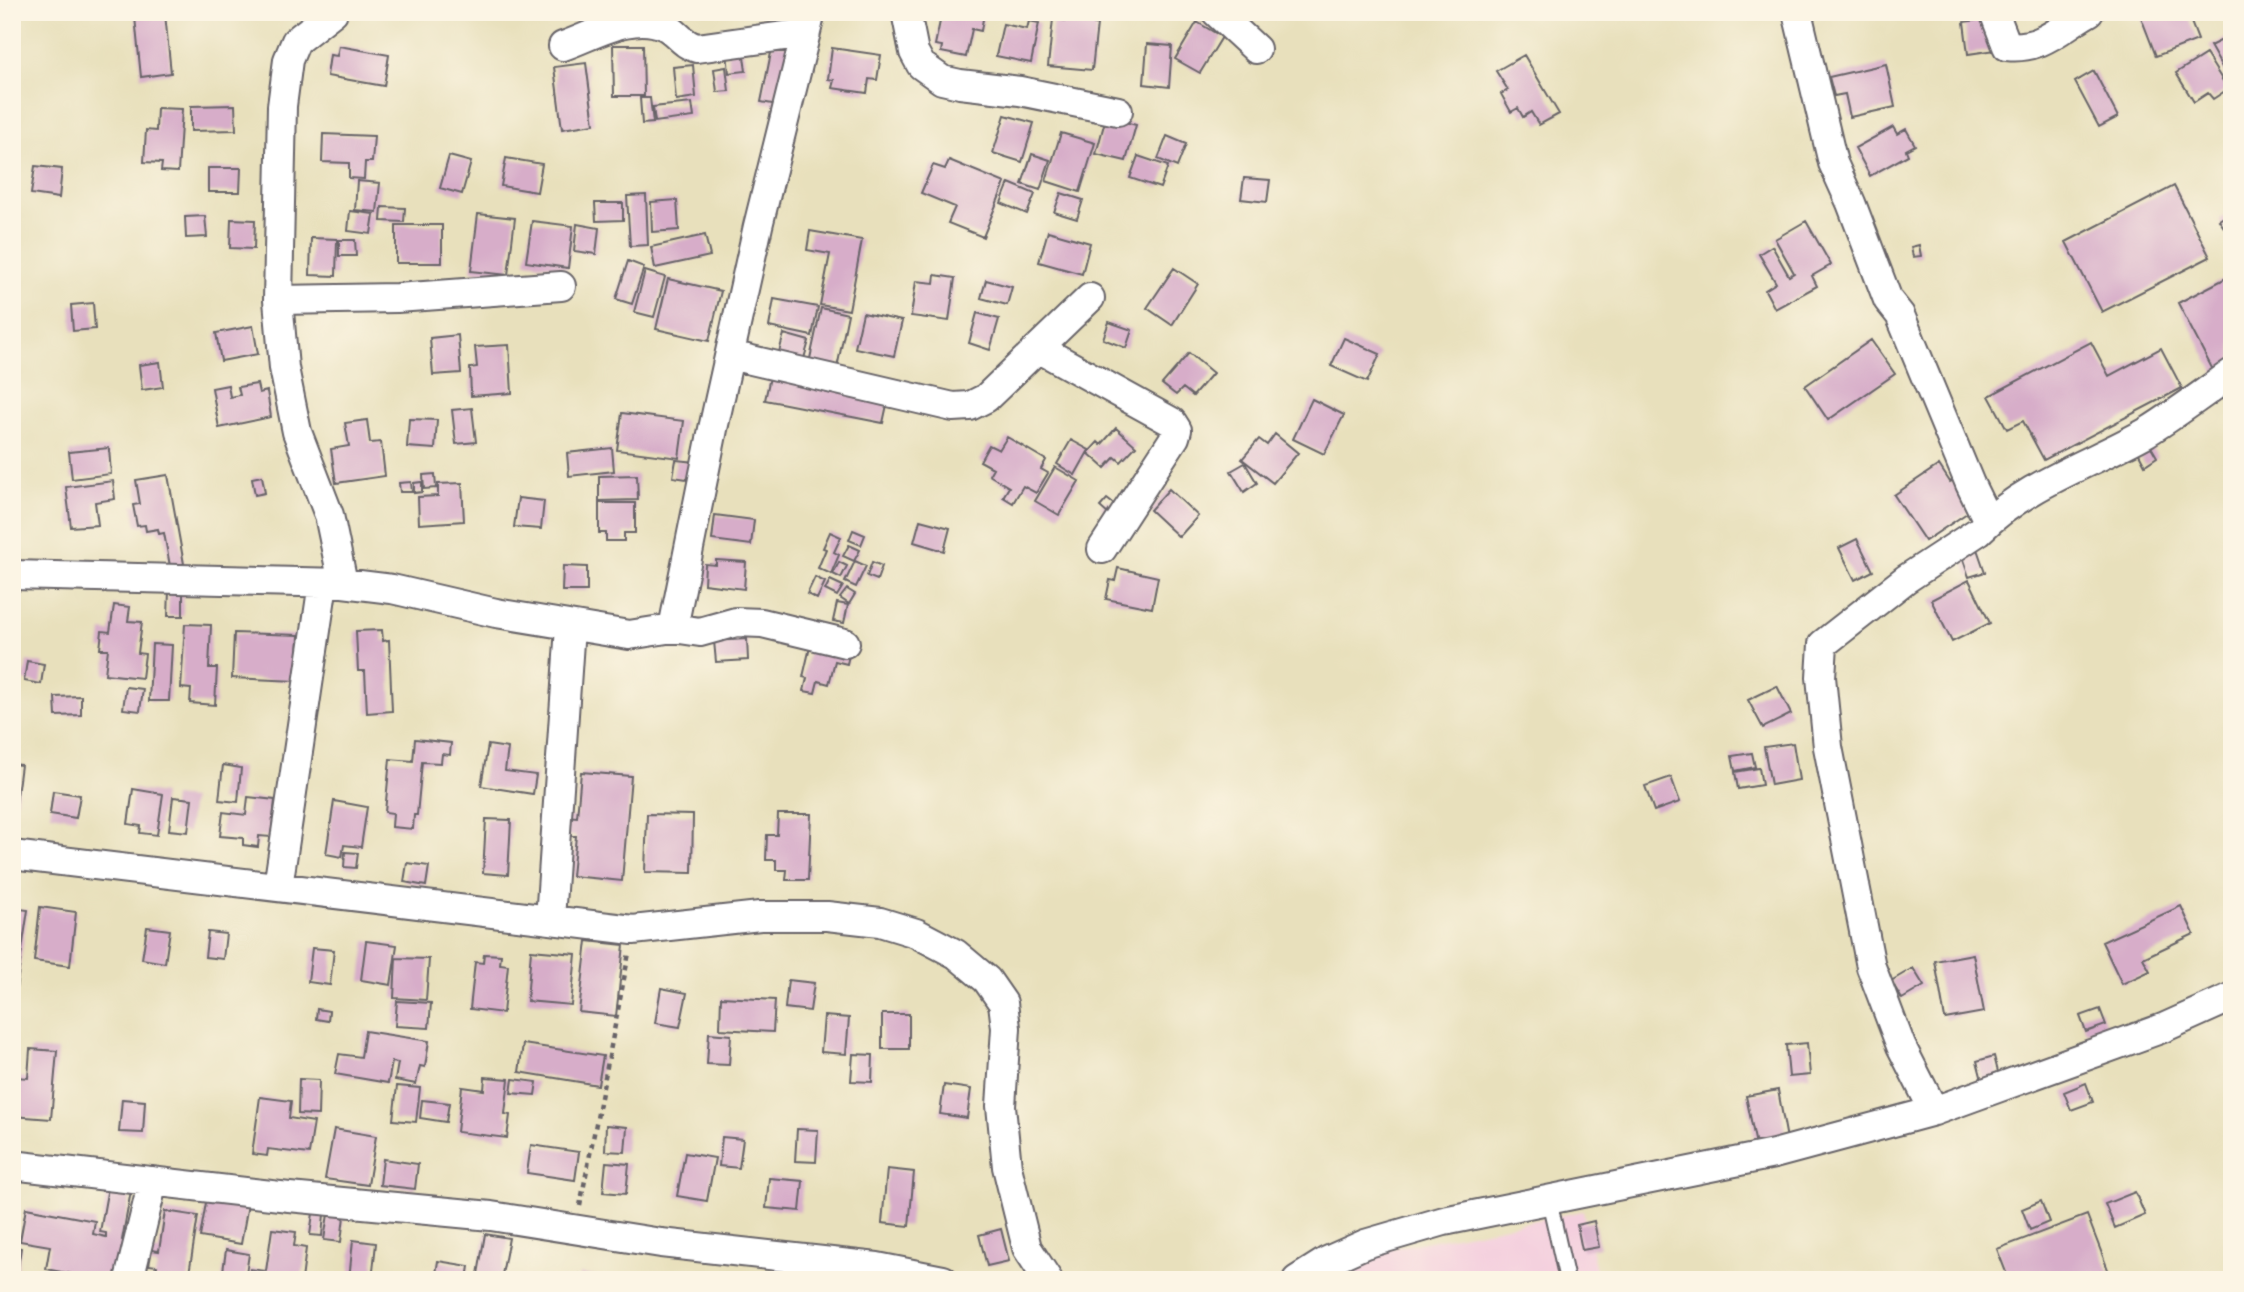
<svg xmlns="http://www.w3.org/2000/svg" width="2244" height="1292" font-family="Vollkorn,serif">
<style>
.built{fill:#f4cfde}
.building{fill:#d7adc9}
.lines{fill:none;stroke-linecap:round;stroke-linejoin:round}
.lane-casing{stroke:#676468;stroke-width:18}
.street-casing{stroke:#676468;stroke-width:32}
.path{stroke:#676468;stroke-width:4.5;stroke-dasharray:5 5;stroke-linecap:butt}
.lane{stroke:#fff;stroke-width:14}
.street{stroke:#fff;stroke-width:28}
</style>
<rect width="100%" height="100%" fill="#fcf5e5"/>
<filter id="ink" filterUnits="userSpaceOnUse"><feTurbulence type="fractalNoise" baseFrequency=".0143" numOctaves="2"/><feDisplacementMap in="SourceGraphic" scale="14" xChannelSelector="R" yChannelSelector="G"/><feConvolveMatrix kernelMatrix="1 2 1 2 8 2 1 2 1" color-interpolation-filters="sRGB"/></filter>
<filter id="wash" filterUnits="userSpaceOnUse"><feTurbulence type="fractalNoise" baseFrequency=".00686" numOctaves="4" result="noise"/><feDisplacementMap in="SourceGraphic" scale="28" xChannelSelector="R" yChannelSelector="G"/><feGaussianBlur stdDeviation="1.57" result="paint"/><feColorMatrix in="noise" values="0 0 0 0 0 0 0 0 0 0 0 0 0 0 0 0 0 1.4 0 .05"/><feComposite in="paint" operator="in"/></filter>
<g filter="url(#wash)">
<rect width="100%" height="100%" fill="#e8e0bc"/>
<path class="built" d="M 1583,1211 L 1598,1280 L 1301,1280 L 1327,1261 Z"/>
<g id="blocks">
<path class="building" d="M 942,12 L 984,13 L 981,31 L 972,29 L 966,57 L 941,52 L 942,46 L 935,45 Z
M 2139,12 L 2172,12 L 2173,16 L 2187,12 L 2198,40 L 2156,56 Z
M 165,14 L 171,73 L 141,77 L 135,17 Z
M 1991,18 L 1996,50 L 1968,54 L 1964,22 Z
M 1053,19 L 1097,24 L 1092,70 L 1048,66 Z
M 1029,21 L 1039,23 L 1031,63 L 996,56 L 1003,24 L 1027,29 Z
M 1197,22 L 1222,37 L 1200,73 L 1175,59 Z
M 2232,35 L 2232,85 L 2210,46 Z
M 773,43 L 795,47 L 784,106 L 761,102 Z
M 1147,44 L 1172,46 L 1169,87 L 1144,84 Z
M 613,45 L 643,45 L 644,96 L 614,96 Z
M 339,46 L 389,55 L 384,86 L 327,76 L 330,55 L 337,56 Z
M 832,48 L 881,55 L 877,80 L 869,79 L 867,93 L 832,88 L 834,80 L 828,79 Z
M 743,50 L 746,71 L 729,73 L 727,52 Z
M 2206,54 L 2228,89 L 2213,99 L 2208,93 L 2194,102 L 2176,73 Z
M 1524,55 L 1559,114 L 1539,125 L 1531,112 L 1523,117 L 1518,108 L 1511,112 L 1501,94 L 1508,90 L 1496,71 Z
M 586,63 L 594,124 L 562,129 L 554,67 Z
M 1886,64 L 1895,107 L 1850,117 L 1845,94 L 1834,96 L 1829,77 Z
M 693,65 L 696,97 L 676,100 L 673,67 Z
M 726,67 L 729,91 L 717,92 L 714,69 Z
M 2094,71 L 2118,117 L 2099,127 L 2075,82 Z
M 640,98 L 650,98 L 653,123 L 642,124 Z
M 692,103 L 694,117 L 655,122 L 653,107 Z
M 235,105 L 236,130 L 191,131 L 191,106 Z
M 157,108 L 182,109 L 178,172 L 161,171 L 162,163 L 144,162 L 146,130 L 156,131 Z
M 1005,115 L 1034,123 L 1022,162 L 993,153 Z
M 1106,117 L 1136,125 L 1126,161 L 1096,154 Z
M 1893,127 L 1897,134 L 1906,129 L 1915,145 L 1906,150 L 1908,155 L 1870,176 L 1855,148 Z
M 1061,133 L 1095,143 L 1080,192 L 1046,181 Z
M 323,134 L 374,136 L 372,162 L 365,162 L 364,179 L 349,178 L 349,163 L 322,162 Z
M 1167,136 L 1186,144 L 1177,167 L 1158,159 Z
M 1032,154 L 1050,160 L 1040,190 L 1022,184 Z
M 449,156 L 471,162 L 462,194 L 440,188 Z
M 1138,156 L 1168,166 L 1160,188 L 1130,178 Z
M 506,158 L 542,164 L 537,192 L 501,186 Z
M 949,160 L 1005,183 L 983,237 L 948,223 L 955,207 L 921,193 L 933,165 L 945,169 Z
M 35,166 L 62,169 L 59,198 L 31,194 Z
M 208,168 L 241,168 L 240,192 L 208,192 Z
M 1244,178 L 1270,180 L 1267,202 L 1241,199 Z
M 357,181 L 380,183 L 377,212 L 355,210 Z
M 1009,183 L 1035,194 L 1027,214 L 1001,203 Z
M 2174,186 L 2210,257 L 2102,312 L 2066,242 Z
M 1061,193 L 1083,200 L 1077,219 L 1054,212 Z
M 646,195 L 648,245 L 630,246 L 627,196 Z
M 677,200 L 679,230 L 652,232 L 651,202 Z
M 595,203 L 623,203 L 623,220 L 596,221 Z
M 382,207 L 405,208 L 404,222 L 381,221 Z
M 350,211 L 374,214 L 371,234 L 348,231 Z
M 2232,212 L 2232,239 L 2219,220 Z
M 478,214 L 515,218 L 508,275 L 471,271 Z
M 205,216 L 207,237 L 186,238 L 185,217 Z
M 231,219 L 255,220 L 254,249 L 230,248 Z
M 532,221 L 573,226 L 568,268 L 526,262 Z
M 1806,221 L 1831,265 L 1812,276 L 1817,286 L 1775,309 L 1765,290 L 1776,283 L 1759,254 L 1772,246 L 1789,276 L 1794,273 L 1775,239 Z
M 577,224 L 599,228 L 596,254 L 574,251 Z
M 396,225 L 442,225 L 442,263 L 396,263 Z
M 810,231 L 862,240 L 849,310 L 820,305 L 830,254 L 807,250 Z
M 1048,231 L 1090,243 L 1082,274 L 1039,262 Z
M 705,235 L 710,256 L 655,268 L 651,247 Z
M 311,238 L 337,239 L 336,276 L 310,275 Z
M 339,240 L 355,240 L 356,256 L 339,256 Z
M 1919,245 L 1921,256 L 1913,257 L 1911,247 Z
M 628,261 L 644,267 L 632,304 L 616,299 Z
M 1174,268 L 1198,284 L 1172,325 L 1147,308 Z
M 645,271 L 665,277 L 654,317 L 634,312 Z
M 935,275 L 955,278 L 949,321 L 911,316 L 916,281 L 934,283 Z
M 2232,275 L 2232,366 L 2215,374 L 2178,303 Z
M 668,279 L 721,291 L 709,341 L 656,329 Z
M 986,280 L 1012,287 L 1007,305 L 981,298 Z
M 774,299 L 818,307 L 812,336 L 769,327 Z
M 93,303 L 95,329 L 73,331 L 71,305 Z
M 821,308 L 848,314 L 836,373 L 808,368 Z
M 863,313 L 902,321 L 894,356 L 855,348 Z
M 977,313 L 999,319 L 990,350 L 969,343 Z
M 1109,322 L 1132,330 L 1126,348 L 1103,339 Z
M 253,326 L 258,354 L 221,361 L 216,333 Z
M 784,334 L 809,341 L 801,369 L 776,363 Z
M 458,335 L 461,373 L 433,375 L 430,338 Z
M 1344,338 L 1380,354 L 1367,382 L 1331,366 Z
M 1871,340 L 1895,374 L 1828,420 L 1805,386 Z
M 2091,342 L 2109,376 L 2161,348 L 2182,388 L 2044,460 L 2023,421 L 2007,429 L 1989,396 Z
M 509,345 L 512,393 L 471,396 L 470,368 L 477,367 L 475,347 Z
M 1189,353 L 1213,373 L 1193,396 L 1183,388 L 1176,395 L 1162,384 Z
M 160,362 L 163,387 L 142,390 L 139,365 Z
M 770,377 L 888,400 L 883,423 L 765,400 Z
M 257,384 L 259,393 L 267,391 L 271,417 L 219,428 L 212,388 L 228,385 L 230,397 L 240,395 L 238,387 Z
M 1312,399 L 1344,415 L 1324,454 L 1293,439 Z
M 472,408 L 476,442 L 456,444 L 452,410 Z
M 622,413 L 684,421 L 679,458 L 617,450 Z
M 409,419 L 437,420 L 435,449 L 407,447 Z
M 367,420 L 370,443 L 381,442 L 385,476 L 336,483 L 331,449 L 349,446 L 345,423 Z
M 1116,428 L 1136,446 L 1121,462 L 1115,457 L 1105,468 L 1088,453 L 1098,442 L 1101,445 Z
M 1275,434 L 1298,453 L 1273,483 L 1242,459 L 1259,439 L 1267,445 Z
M 1007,437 L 1046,460 L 1041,469 L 1048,473 L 1036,493 L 1023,486 L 1013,503 L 1003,497 L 1009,487 L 989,475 L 993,468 L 980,461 L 989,445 L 999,450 Z
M 1071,440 L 1089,450 L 1075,475 L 1057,464 Z
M 2149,443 L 2157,457 L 2145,465 L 2137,450 Z
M 109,448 L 111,474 L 72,479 L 69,452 Z
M 612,448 L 614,471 L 569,476 L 567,453 Z
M 676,460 L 696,462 L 694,480 L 673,477 Z
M 1245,463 L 1257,483 L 1244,492 L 1231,471 Z
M 1939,465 L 1950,482 L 1954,480 L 1970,511 L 1925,541 L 1894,495 Z
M 1055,467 L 1079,481 L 1059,515 L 1035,501 Z
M 435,474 L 436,488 L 424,489 L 423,475 Z
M 168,475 L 184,564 L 170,566 L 164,533 L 159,534 L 158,529 L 146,531 L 145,525 L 137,526 L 133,505 L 140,504 L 136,480 Z
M 637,475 L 638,500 L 599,501 L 599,476 Z
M 262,476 L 265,493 L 255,495 L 252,478 Z
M 113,481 L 115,499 L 95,502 L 98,525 L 71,527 L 66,487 Z
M 411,482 L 412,492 L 400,492 L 399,483 Z
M 422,482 L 422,492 L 414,493 L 414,483 Z
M 462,483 L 464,521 L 419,524 L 418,497 L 438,496 L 438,484 Z
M 1169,489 L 1198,516 L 1179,537 L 1150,510 Z
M 518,498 L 544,501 L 541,529 L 514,527 Z
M 1107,499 L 1116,506 L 1109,515 L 1100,507 Z
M 599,503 L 635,503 L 635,533 L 624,533 L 624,541 L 606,541 L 606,533 L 599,533 Z
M 715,515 L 754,520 L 751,545 L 712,540 Z
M 920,520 L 950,528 L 944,551 L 914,542 Z
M 853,530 L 865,535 L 861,545 L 849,540 Z
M 830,532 L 841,537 L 834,552 L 839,555 L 831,574 L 818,568 L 826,549 L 823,548 Z
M 1857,539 L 1873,571 L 1855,580 L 1839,548 Z
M 849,545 L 860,550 L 854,561 L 843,556 Z
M 1977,549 L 1985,572 L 1969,577 L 1961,554 Z
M 716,560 L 746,562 L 744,589 L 704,584 L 705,564 L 716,565 Z
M 855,561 L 866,566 L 856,587 L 845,582 Z
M 839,562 L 847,566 L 841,578 L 833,574 Z
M 872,562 L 882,566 L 877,580 L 867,576 Z
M 563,566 L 587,567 L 587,591 L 562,591 Z
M 1118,568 L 1158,577 L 1152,608 L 1106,599 L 1110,580 L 1115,581 Z
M 815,577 L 825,582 L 817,599 L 807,594 Z
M 830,580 L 843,586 L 837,596 L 825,590 Z
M 1969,580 L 1990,623 L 1952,642 L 1931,600 Z
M 847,589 L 855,594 L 849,604 L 840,598 Z
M 169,591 L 183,591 L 183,616 L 168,616 Z
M 837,603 L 848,605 L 844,623 L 833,621 Z
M 114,605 L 130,607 L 128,621 L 142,622 L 138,653 L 145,654 L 142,678 L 105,674 L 108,649 L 100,649 L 102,631 L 110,632 Z
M 185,624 L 211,625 L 209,668 L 217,668 L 215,705 L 190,703 L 191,689 L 181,688 Z
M 382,630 L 383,641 L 389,640 L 392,711 L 367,713 L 365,671 L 358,671 L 356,631 Z
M 234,633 L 299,635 L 297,681 L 232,678 Z
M 747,639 L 748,660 L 716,662 L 714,641 Z
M 152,644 L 172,645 L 169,701 L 149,701 Z
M 851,646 L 847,664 L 835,661 L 829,684 L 818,681 L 815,693 L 804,691 L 807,678 L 803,677 L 810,647 Z
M 27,661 L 44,664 L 41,684 L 24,681 Z
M 1777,686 L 1791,714 L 1763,728 L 1748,700 Z
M 126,687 L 143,689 L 140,711 L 123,709 Z
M 81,696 L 81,715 L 56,716 L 55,697 Z
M 415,739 L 451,743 L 450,755 L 442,754 L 441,763 L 422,762 L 417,815 L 414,815 L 413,829 L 392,827 L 393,813 L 385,812 L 390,759 L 413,761 Z
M 1793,743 L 1799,780 L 1771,785 L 1764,747 Z
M 488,745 L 508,748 L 505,771 L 536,775 L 533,794 L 481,786 Z
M 1752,753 L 1755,767 L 1735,771 L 1732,756 Z
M 12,764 L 21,765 L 15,811 L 12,810 Z
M 223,765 L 241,768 L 238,802 L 219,800 Z
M 1759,768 L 1762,785 L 1738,789 L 1735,772 Z
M 581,772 L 631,776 L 622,881 L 572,876 L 576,836 L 565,836 L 566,816 L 577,817 Z
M 1671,777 L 1680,802 L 1654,811 L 1645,786 Z
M 133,789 L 163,794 L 157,835 L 140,833 L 141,826 L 128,824 Z
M 53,791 L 80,795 L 76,818 L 50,814 Z
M 173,797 L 192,799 L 188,832 L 169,830 Z
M 248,797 L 275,800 L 271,837 L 259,836 L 258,847 L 243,845 L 243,838 L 220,836 L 223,812 L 246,815 Z
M 334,801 L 367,807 L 361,847 L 344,845 L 342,857 L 326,854 Z
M 647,814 L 693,815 L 692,873 L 645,872 Z
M 778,814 L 811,814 L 808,880 L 786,880 L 787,870 L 776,870 L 776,860 L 766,860 L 767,835 L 777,835 Z
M 486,819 L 511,820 L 508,875 L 483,873 Z
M 345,852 L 358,853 L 356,868 L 344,867 Z
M 407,863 L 429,866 L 426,886 L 404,882 Z
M 2181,906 L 2194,934 L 2143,958 L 2150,971 L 2122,984 L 2102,942 Z
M 40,907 L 76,912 L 70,966 L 34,961 Z
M 12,908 L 28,910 L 15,996 L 12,995 Z
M 147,927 L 170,930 L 165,963 L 142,959 Z
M 208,932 L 226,934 L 223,959 L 205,957 Z
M 366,941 L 397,945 L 391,985 L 361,980 Z
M 587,941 L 624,945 L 616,1016 L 579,1012 Z
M 312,948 L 334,950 L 330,985 L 308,982 Z
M 531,950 L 576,954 L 571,1005 L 527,1001 Z
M 484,954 L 501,955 L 500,964 L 508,965 L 503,1013 L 470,1009 L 475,962 L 483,963 Z
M 1973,954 L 1984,1012 L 1945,1019 L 1935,961 Z
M 396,958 L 429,959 L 426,1000 L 394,998 Z
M 1913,968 L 1924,986 L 1902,999 L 1891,981 Z
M 788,980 L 814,983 L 810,1011 L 785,1008 Z
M 661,988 L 687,993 L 680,1027 L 655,1023 Z
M 721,997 L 775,1000 L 773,1032 L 720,1029 Z
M 397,1001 L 431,1003 L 429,1028 L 395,1026 Z
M 317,1009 L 329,1011 L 328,1021 L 316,1019 Z
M 2100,1009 L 2106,1025 L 2086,1032 L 2080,1016 Z
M 882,1014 L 909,1014 L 909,1049 L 882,1049 Z
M 824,1016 L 849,1018 L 846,1054 L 821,1052 Z
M 365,1031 L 429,1041 L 425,1067 L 420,1066 L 416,1084 L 395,1080 L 398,1063 L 392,1062 L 388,1083 L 335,1074 L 339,1054 L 361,1057 Z
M 709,1033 L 731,1035 L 729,1065 L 707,1064 Z
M 1807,1043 L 1810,1075 L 1789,1077 L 1786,1045 Z
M 523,1044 L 603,1056 L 598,1085 L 519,1072 Z
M 30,1049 L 57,1051 L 51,1119 L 13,1116 L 16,1077 L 28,1078 Z
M 853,1054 L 873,1055 L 872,1082 L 851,1081 Z
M 1994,1056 L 1999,1076 L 1982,1080 L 1977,1061 Z
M 485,1077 L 509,1079 L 505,1114 L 510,1115 L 507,1138 L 457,1132 L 462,1087 L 484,1090 Z
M 299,1079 L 319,1080 L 318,1115 L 298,1114 Z
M 513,1079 L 537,1082 L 535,1095 L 511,1093 Z
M 2086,1083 L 2093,1102 L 2071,1110 L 2064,1092 Z
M 944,1085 L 971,1089 L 967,1118 L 940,1114 Z
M 397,1086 L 420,1088 L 416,1122 L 393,1120 Z
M 1778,1090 L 1787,1139 L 1756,1145 L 1746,1096 Z
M 260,1097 L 291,1101 L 289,1118 L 314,1122 L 309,1154 L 268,1149 L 267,1156 L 252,1154 Z
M 122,1099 L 145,1101 L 143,1133 L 119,1132 Z
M 422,1100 L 449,1103 L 446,1122 L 420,1118 Z
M 606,1125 L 627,1127 L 625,1152 L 605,1151 Z
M 334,1129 L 376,1136 L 368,1185 L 325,1179 Z
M 797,1129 L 818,1130 L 816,1162 L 795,1161 Z
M 722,1137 L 743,1139 L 739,1168 L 719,1166 Z
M 531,1145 L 579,1152 L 575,1180 L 527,1173 Z
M 685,1153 L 715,1158 L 707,1201 L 677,1196 Z
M 383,1159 L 418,1164 L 415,1189 L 380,1185 Z
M 606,1162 L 629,1164 L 626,1194 L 603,1192 Z
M 887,1169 L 914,1172 L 909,1226 L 882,1223 Z
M 769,1178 L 803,1181 L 800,1211 L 766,1208 Z
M 108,1187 L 131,1191 L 122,1240 L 130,1241 L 122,1280 L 102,1280 L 46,1269 L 50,1246 L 20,1241 L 26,1208 L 95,1221 L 93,1234 L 106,1237 L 106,1233 L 100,1232 Z
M 2135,1192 L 2145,1215 L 2115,1228 L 2105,1204 Z
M 207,1197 L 248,1204 L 241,1244 L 200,1237 Z
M 2041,1201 L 2049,1222 L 2030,1230 L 2022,1209 Z
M 165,1211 L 198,1216 L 188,1280 L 154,1280 L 157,1266 L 149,1265 L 152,1250 L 159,1251 Z
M 313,1213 L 324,1214 L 322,1236 L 310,1235 Z
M 328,1214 L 344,1216 L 341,1242 L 324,1240 Z
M 2087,1215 L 2112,1280 L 2009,1280 L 1997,1249 Z
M 1594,1221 L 1599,1247 L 1582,1250 L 1577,1225 Z
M 272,1229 L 296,1232 L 294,1246 L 306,1248 L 302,1280 L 249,1280 L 250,1269 L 266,1271 Z
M 1001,1229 L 1009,1261 L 987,1266 L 979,1235 Z
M 485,1234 L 509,1238 L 501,1280 L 477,1280 Z
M 353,1240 L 376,1243 L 372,1280 L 349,1280 Z
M 12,1246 L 21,1248 L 16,1280 L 12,1280 Z
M 226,1250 L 249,1254 L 245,1280 L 222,1278 Z
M 438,1261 L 469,1266 L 467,1280 L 435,1280 Z
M 580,1274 L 608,1278 L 607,1280 L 580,1280 Z"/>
</g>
</g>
<g filter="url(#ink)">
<use href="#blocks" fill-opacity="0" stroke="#676468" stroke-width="2"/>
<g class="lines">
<g class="lane-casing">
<path id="lane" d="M 1549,1200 L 1567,1280
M 1332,1259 L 1342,1280"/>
</g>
<g class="street-casing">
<path id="street" d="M 333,12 L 296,41 L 288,60 L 282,106 L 278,300 L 284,368 L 297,432 L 329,515 L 343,583
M 906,12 L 914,52 L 921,65 L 942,80 L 960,84 L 1020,91 L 1118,111
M 1216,12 L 1256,49
M 1797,12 L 1833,163 L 1851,203 L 1888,300 L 1900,315 L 1970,484 L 1988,521
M 1994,12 L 2007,46 C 2042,50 2060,28 2089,12
M 563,46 C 593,36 633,10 665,26 C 678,33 683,45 697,48 L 806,33
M 278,300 L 397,298 L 561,286
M 1038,348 L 1172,422 L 1177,430 L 1175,437 L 1102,549
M 730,355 L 953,407 L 970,406 L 986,398 L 1090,298
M 12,575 L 343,583 L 392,589 L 496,613 L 629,635 L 673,628 L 700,632 L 736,622 L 762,623 L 845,643
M 673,628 L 713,429 L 758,226 L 811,12
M 12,855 L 633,930 L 760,916 L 827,916 L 880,922 L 916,933 L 956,954 L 987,980 L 1003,1003 L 1006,1028 L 1001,1106 L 1007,1167 L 1027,1248 L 1048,1280
M 278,887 L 323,583
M 550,919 L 570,627
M 1934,1111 L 1901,1046 L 1871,967 L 1828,747 L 1821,677 L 1823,644 L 1906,579 L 1979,531 C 2025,484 2091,464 2147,432 C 2176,414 2204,393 2232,373
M 12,1165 L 289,1197 L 491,1216 L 661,1243 L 877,1267 L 943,1280
M 129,1280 L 153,1181
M 1297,1280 L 1327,1261 L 1365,1244 L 1444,1221 L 1774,1154 L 1934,1111 L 2163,1028 L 2232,997"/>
</g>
<path class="path" d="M 580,1206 L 629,953"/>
<use href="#lane" class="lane"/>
<use href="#street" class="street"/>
</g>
</g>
<rect width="2244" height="1292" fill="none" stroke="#fcf5e5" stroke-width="42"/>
</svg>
